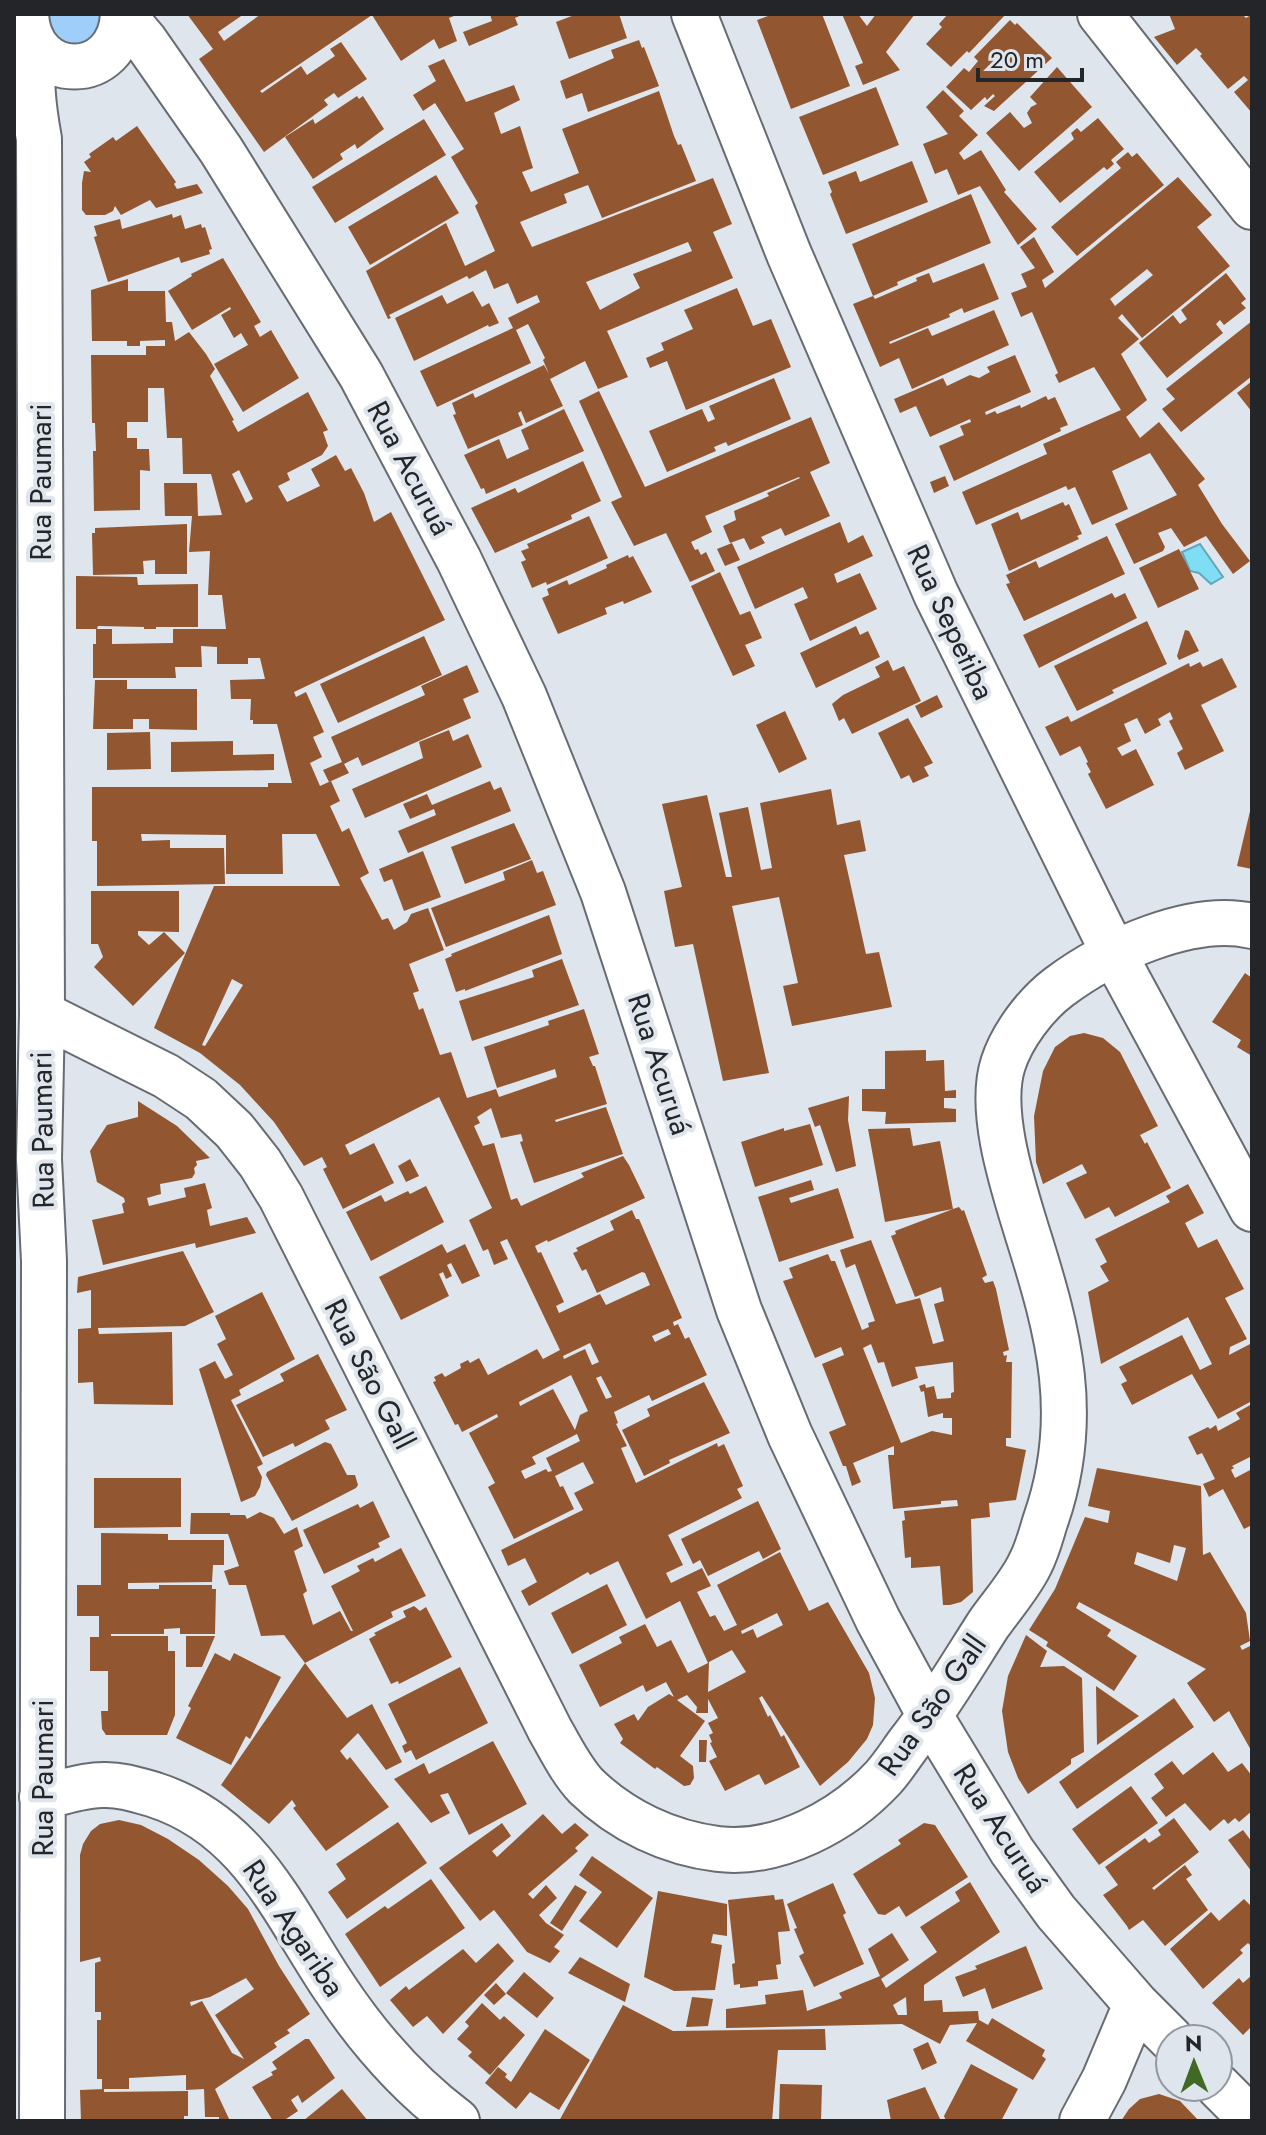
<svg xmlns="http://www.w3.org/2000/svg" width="1266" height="2135" font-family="Jost,sans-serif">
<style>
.green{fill:#9fcefb}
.water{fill:#7fddf4;stroke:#63a6b7;stroke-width:2}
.building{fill:#925630;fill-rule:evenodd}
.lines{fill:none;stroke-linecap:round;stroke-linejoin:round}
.minor-casing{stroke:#676c72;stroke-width:48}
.minor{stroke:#fff;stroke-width:44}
.labels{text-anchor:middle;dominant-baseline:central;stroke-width:8;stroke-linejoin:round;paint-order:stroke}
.street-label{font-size:30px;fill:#232528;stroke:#dfe5ec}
</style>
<rect width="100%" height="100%" fill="#dfe5ec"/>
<path class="green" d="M 48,14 L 105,14 L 93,52 L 57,42 Z"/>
<path class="water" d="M 1200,544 L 1223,577 L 1211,584 L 1199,573 L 1190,571 L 1182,552 Z"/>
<path class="building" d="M 187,14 L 244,14 L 218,32 L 224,41 L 261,14 L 459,14 L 449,18 L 457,41 L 439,49 L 434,39 L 401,61 L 372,15 L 260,91 L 262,93 L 301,66 L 307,75 L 335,56 L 330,49 L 341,42 L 367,79 L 338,98 L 334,93 L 324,100 L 328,105 L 264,152 L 199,59 L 213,49 Z
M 490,14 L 524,14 L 515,18 L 518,25 L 469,46 L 463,32 L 492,21 Z
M 577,14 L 619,14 L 627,38 L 569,59 L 556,22 Z
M 773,14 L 822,14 L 850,86 L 791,109 L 757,20 Z
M 842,14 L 858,14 L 867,26 L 876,14 L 915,14 L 886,52 L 900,70 L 863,85 L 855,66 L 863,63 Z
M 948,14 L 1006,14 L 969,53 L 967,51 L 951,67 L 926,44 L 942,27 L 939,24 Z
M 1169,14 L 1242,14 L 1246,18 L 1252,14 L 1252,113 L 1234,92 L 1248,80 L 1244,76 L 1228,89 L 1200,56 L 1202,54 L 1196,48 L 1177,65 L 1154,37 L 1175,29 Z
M 1010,20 L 1015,25 L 1017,23 L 1052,58 L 994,111 L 984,106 L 995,96 L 993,94 L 987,100 L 985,97 L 971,110 L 946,87 L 964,68 L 969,72 L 978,61 L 974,57 Z
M 639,40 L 642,48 L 644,47 L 659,86 L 588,112 L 582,93 L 566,99 L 560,81 L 614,58 L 611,50 Z
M 444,59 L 466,102 L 514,85 L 520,100 L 494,113 L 501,134 L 520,126 L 533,168 L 522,172 L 531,192 L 579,173 L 562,129 L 659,91 L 674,136 L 678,145 L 681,144 L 696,181 L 602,218 L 588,185 L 564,194 L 567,203 L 520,222 L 532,247 L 713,178 L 732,224 L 713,232 L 733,278 L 607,331 L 628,377 L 598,389 L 585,361 L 550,379 L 563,406 L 526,423 L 521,411 L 518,413 L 523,425 L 468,449 L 453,415 L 456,414 L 452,403 L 473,393 L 475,398 L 544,365 L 549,374 L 543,360 L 545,358 L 528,324 L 516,330 L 531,363 L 437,407 L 420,371 L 513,328 L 508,318 L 540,302 L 537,295 L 517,304 L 508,283 L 494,289 L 486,270 L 469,279 L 467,276 L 389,315 L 391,318 L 388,319 L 366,271 L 446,223 L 465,266 L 495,251 L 475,206 L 478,203 L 451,157 L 464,149 L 435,103 L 423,111 L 413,95 L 436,81 L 428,66 ZM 688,242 L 692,251 L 633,274 L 640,288 L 600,310 L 586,282 Z
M 1057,67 L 1092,107 L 1019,171 L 986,133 L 1010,112 L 1024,128 L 1032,123 L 1027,113 L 1031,107 L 1037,104 L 1030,97 Z
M 876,87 L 899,145 L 823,175 L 799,117 Z
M 943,90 L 964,111 L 959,116 L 978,135 L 959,153 L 964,160 L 981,150 L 1006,190 L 1004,192 L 1037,229 L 1018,245 L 980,186 L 958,195 L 947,169 L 935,174 L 923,144 L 948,134 L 926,107 Z
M 357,96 L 359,99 L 363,96 L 384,129 L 357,149 L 355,144 L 340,154 L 343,159 L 313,179 L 285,137 L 313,119 L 315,124 Z
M 1098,118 L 1124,149 L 1111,160 L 1114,164 L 1107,170 L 1104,167 L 1060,203 L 1034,172 L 1074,139 L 1071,133 L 1077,128 L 1081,132 Z
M 424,119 L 446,155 L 335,223 L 312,187 Z
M 137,126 L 176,182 L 174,184 L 177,189 L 197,184 L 203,193 L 156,208 L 150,200 L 121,215 L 115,206 L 113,211 L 105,215 L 86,215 L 82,210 L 82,183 L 84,171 L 91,172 L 84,162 L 91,157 L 89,154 L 113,137 L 116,141 Z
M 1128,152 L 1132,157 L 1137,153 L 1164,185 L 1077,256 L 1051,227 L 1121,168 L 1116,162 Z
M 912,161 L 928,202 L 846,234 L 830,194 L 832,192 L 828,182 L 856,171 L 860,182 Z
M 436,175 L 459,213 L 370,265 L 348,227 Z
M 1178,177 L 1212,215 L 1197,227 L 1230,266 L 1142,338 L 1122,314 L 1118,318 L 1139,339 L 1121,354 L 1147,400 L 1126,417 L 1140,438 L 1159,422 L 1205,479 L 1198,485 L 1222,524 L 1250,561 L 1233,574 L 1206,536 L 1184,547 L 1171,528 L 1158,533 L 1165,547 L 1163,551 L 1134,564 L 1115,524 L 1177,495 L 1150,453 L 1112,471 L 1128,509 L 1092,525 L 1075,487 L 1068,490 L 1066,486 L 976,525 L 962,492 L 1047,454 L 1043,444 L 1121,410 L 1094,367 L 1059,383 L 1055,375 L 1058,373 L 1032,312 L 1021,317 L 1011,293 L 1027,287 L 1021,274 L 1035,268 L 1020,247 L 1034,237 L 1054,272 L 1042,280 L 1045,288 ZM 1147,269 L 1153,275 L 1115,306 L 1110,299 Z
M 971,194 L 991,243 L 897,282 L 898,285 L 873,296 L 875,299 L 917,281 L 916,278 L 929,273 L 933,283 L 984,263 L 999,299 L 964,313 L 962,308 L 949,314 L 950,317 L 889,342 L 890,344 L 928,328 L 932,336 L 994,310 L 1009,345 L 912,389 L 899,358 L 880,367 L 853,304 L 873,296 L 852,244 Z
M 172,214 L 173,218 L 181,215 L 185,229 L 201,224 L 202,228 L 205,227 L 212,249 L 209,250 L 210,254 L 181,263 L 179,257 L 108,282 L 94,237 L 97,236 L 94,226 L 120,219 L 122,229 Z
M 223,258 L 261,322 L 254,326 L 260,337 L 271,330 L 299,378 L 243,412 L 214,364 L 248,345 L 241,333 L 234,338 L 221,315 L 231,309 L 230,307 L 192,330 L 168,291 L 192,276 L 191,274 Z
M 1226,273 L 1246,299 L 1241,303 L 1246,308 L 1224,325 L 1220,320 L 1216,324 L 1223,333 L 1167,378 L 1139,343 L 1173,315 L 1180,324 L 1187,319 L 1181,310 Z
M 128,279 L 128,291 L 165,291 L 166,322 L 172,322 L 175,341 L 189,332 L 206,354 L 215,369 L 210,376 L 234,420 L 232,421 L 238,432 L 308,392 L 328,430 L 323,432 L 328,446 L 322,455 L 287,473 L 290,480 L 278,486 L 287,502 L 320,486 L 311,469 L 336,455 L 345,471 L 351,468 L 364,493 L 374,522 L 391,512 L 445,620 L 294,692 L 296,697 L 306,692 L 324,732 L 313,737 L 322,757 L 310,763 L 320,786 L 331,781 L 340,801 L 330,806 L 342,832 L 349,828 L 369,873 L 360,878 L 382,920 L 388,918 L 394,930 L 407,922 L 411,914 L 428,908 L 444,950 L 409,964 L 419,991 L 413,993 L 419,1010 L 423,1008 L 440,1055 L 451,1052 L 467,1098 L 496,1089 L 499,1097 L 557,1077 L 555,1069 L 497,1088 L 484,1047 L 549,1025 L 548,1021 L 584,1009 L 599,1054 L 589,1057 L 593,1066 L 595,1066 L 607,1104 L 555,1120 L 556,1122 L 606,1107 L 623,1154 L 534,1183 L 520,1142 L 523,1141 L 521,1134 L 501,1138 L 491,1108 L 477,1117 L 480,1123 L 474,1126 L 483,1146 L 494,1143 L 511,1200 L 517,1198 L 521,1206 L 584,1177 L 581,1173 L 623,1156 L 629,1165 L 645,1198 L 548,1242 L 547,1240 L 535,1246 L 538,1253 L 541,1252 L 564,1302 L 556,1306 L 559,1313 L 600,1294 L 606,1305 L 650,1285 L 645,1273 L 642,1272 L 597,1293 L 586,1269 L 582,1271 L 573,1253 L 578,1251 L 576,1248 L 614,1230 L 610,1221 L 632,1210 L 636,1219 L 639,1219 L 682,1318 L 673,1322 L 674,1326 L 678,1324 L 685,1339 L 689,1337 L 707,1375 L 652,1401 L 649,1395 L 614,1412 L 618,1423 L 616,1424 L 627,1446 L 621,1448 L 636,1483 L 717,1443 L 718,1447 L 724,1444 L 743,1486 L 737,1489 L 742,1498 L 668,1535 L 683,1565 L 666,1573 L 671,1583 L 702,1568 L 711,1586 L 697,1592 L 710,1617 L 715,1615 L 724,1631 L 737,1625 L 717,1585 L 780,1552 L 809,1611 L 828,1602 L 869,1673 L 875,1698 L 873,1725 L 867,1739 L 848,1762 L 820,1786 L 762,1696 L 759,1698 L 768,1717 L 770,1715 L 781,1737 L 784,1735 L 800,1767 L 765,1785 L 759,1774 L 725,1791 L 709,1761 L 717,1757 L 710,1743 L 712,1742 L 709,1735 L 713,1733 L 708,1723 L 718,1718 L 708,1699 L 708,1713 L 696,1713 L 697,1707 L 687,1695 L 677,1700 L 705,1721 L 680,1756 L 693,1766 L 694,1778 L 690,1785 L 684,1786 L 657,1767 L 655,1769 L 620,1743 L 623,1739 L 614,1724 L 634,1714 L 638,1721 L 648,1707 L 669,1694 L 674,1697 L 666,1682 L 646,1692 L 643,1685 L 600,1707 L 579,1665 L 622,1643 L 619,1637 L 645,1624 L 657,1647 L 671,1640 L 688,1673 L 708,1663 L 680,1601 L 646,1619 L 618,1561 L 590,1575 L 588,1572 L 529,1606 L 521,1591 L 537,1582 L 525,1558 L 508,1566 L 501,1550 L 583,1510 L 574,1493 L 594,1483 L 583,1462 L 555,1476 L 560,1487 L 563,1486 L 574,1509 L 514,1539 L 488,1487 L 495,1483 L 469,1433 L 498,1417 L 497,1414 L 462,1432 L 458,1424 L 455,1425 L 433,1382 L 436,1381 L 434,1377 L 442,1373 L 445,1377 L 461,1368 L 460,1364 L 468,1360 L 470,1363 L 479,1358 L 488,1375 L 537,1349 L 543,1359 L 560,1350 L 507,1239 L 500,1242 L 508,1259 L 494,1265 L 488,1249 L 483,1251 L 469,1220 L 492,1208 L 439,1097 L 345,1145 L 350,1155 L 374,1143 L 394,1183 L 343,1209 L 323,1169 L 327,1167 L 322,1157 L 304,1166 L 274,1122 L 240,1085 L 200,1053 L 154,1028 L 214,886 L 340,886 L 316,834 L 282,834 L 283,874 L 226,874 L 226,835 L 141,834 L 142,841 L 170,840 L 170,848 L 224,848 L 225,884 L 97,886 L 97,841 L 92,841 L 92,787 L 268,787 L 268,783 L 292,783 L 277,724 L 253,724 L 253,720 L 250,720 L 251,699 L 231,699 L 230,680 L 265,679 L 260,658 L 248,658 L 248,664 L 217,664 L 217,647 L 201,646 L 202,667 L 175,667 L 176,678 L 93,678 L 93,644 L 96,644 L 96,629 L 76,629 L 76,576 L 137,577 L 138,585 L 198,584 L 198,627 L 156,627 L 156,629 L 144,629 L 144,627 L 98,626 L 97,629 L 112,629 L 112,644 L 173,643 L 173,629 L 226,629 L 222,595 L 208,595 L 210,551 L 189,552 L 192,516 L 165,516 L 164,483 L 197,483 L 198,516 L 222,515 L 211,474 L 183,474 L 182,438 L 167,438 L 164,388 L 148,388 L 148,422 L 127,422 L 127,438 L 137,438 L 137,449 L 149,449 L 150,471 L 140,470 L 140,510 L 94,511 L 93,451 L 96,451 L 95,423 L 92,423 L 91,355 L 146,355 L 146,346 L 165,346 L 165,340 L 140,341 L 140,346 L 127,346 L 127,341 L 92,341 L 91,290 ZM 239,470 L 253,499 L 246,503 L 232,474 ZM 232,979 L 243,985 L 205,1046 L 202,1045 ZM 668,1329 L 671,1334 L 655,1342 L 652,1336 ZM 590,1343 L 599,1362 L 592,1365 L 585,1349 L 564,1359 L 563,1356 ZM 571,1375 L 588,1411 L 580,1415 L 575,1430 L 553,1389 L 520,1406 L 519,1402 ZM 601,1376 L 612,1397 L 606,1399 L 596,1378 ZM 577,1434 L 580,1441 L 546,1458 L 552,1471 L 548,1472 L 546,1469 L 525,1479 L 521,1471 L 536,1464 L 532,1457 ZM 777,1613 L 783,1625 L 757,1638 L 753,1629 L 742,1634 L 741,1631 ZM 732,1650 L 746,1672 L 708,1692 L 709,1662 Z
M 737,288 L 753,326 L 771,319 L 791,367 L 686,410 L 667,361 L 650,368 L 646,358 L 664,350 L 661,343 L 693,329 L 684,310 Z
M 473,291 L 482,307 L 489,303 L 499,323 L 489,327 L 488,325 L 414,361 L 395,318 L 442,295 L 447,304 Z
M 1252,321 L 1252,376 L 1181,432 L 1162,409 L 1175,399 L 1166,389 Z
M 1015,355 L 1031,392 L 985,412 L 986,415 L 995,411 L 997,414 L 1020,405 L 1021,408 L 1046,396 L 1048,400 L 1055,397 L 1068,425 L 1060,428 L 1061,431 L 954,481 L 939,446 L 964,435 L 960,426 L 971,422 L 970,419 L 930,437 L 916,406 L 900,413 L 894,399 L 943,378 L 947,386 L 970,375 L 979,378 L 990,372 L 987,367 Z
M 774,378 L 791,419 L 728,446 L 726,442 L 714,447 L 716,451 L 667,472 L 649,431 L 702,409 L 708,422 L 715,419 L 709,406 Z
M 1252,381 L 1252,412 L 1237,393 Z
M 599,391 L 645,487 L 811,417 L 830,463 L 810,472 L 830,516 L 785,536 L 781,528 L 761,537 L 765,543 L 750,550 L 744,538 L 730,543 L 723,526 L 736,520 L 734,511 L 769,496 L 767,493 L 800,478 L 799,477 L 705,516 L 712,532 L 691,542 L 695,550 L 698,549 L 701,555 L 706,552 L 715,571 L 690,582 L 666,533 L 634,546 L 611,502 L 622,497 L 579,401 Z
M 564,409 L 584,451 L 486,494 L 484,488 L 481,489 L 464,455 L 499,439 L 507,459 L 529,449 L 521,430 Z
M 583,461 L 601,501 L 571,515 L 572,519 L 495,553 L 471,508 L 515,488 L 518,493 Z
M 945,476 L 949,486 L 934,493 L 930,482 Z
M 1063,502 L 1065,506 L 1069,504 L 1082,534 L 1077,536 L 1079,539 L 1009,571 L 991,524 L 1018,512 L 1021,520 Z
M 589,516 L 608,558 L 547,585 L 546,582 L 532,588 L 521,562 L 526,560 L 521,551 L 529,548 L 527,544 Z
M 840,522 L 848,543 L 863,535 L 873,556 L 834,574 L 837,583 L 860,573 L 877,609 L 810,641 L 794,604 L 808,598 L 803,587 L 755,609 L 737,567 Z
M 187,524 L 187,574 L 155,574 L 155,560 L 143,561 L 144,574 L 93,575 L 92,533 L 95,533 L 95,528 Z
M 1107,536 L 1125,574 L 1024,621 L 1006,584 L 1010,583 L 1006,575 L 1036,561 L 1039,568 Z
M 732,543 L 740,560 L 725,566 L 717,549 Z
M 1179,549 L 1199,589 L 1158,608 L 1139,568 Z
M 628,555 L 629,558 L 633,556 L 652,592 L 624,604 L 623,601 L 605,608 L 607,614 L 558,634 L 542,598 L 549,595 L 547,589 L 567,580 L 569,585 L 607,568 L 606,565 Z
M 720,572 L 740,615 L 750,611 L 762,638 L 745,645 L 755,666 L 733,676 L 691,586 Z
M 1112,593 L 1115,598 L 1125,593 L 1137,618 L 1039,668 L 1023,635 Z
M 1147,621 L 1167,664 L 1112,690 L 1114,693 L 1077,711 L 1054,666 Z
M 856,626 L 860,635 L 868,631 L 880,657 L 816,688 L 800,653 Z
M 1185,630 L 1189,631 L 1199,651 L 1179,660 L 1177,656 Z
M 424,636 L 442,675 L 338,723 L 320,684 Z
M 1222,658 L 1237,687 L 1201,705 L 1224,751 L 1185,770 L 1177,753 L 1183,749 L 1169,721 L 1173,719 L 1170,712 L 1158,719 L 1161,725 L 1145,734 L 1137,718 L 1124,724 L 1131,741 L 1117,748 L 1122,756 L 1136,749 L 1154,785 L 1106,809 L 1088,774 L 1091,772 L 1086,763 L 1088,762 L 1080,746 L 1060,756 L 1045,727 L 1068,716 L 1071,722 L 1189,663 L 1190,667 L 1200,662 L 1203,667 Z
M 888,660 L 893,671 L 904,666 L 921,701 L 852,734 L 844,718 L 839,721 L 832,704 L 843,695 L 880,677 L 875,667 Z
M 467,665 L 479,692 L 463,699 L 471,718 L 362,766 L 358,757 L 344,764 L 349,773 L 329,782 L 323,770 L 342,762 L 331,737 L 425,695 L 421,686 Z
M 95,680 L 127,680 L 127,689 L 197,689 L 197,730 L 149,729 L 149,719 L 133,719 L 133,729 L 93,729 Z
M 937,695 L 943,707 L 921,718 L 915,706 Z
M 785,711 L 807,759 L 779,773 L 756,725 Z
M 908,718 L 933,763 L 924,767 L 929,776 L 913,783 L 909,775 L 901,779 L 878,733 Z
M 449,730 L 453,741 L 468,734 L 482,767 L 365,818 L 352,789 L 423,758 L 419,742 Z
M 150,732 L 151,769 L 107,770 L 107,733 Z
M 233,741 L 233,755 L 274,754 L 274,770 L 171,772 L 171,742 Z
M 490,781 L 494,790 L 501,787 L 511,811 L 408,853 L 398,831 L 436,815 L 434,809 L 410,819 L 403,804 L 427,794 L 432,805 Z
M 831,789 L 837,825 L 860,820 L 866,851 L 844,855 L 866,954 L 879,952 L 892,1007 L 792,1026 L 783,986 L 798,983 L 779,897 L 732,906 L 769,1073 L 723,1081 L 693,944 L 675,947 L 664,891 L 682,887 L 662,804 L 707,795 L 726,877 L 732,877 L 719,813 L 748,807 L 761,870 L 772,868 L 760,803 Z
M 1251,807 L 1252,807 L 1252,869 L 1237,866 Z
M 514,823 L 531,859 L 465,884 L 451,847 Z
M 423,851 L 441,897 L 404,911 L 392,879 L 384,882 L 379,869 Z
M 532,860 L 537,873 L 543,871 L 556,905 L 446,947 L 431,908 L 505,880 L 503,872 Z
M 91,891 L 179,891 L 179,932 L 138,931 L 138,935 L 149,945 L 164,932 L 185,953 L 133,1006 L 94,967 L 103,957 L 98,944 L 91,944 Z
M 549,915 L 562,954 L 465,991 L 465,989 L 456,992 L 445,959 L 452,956 L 451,954 Z
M 562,959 L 579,1005 L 472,1041 L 459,1001 L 534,977 L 532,970 Z
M 1245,973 L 1252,978 L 1252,1056 L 1237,1047 L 1241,1040 L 1212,1022 Z
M 1084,1033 L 1103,1038 L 1120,1052 L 1158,1126 L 1140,1135 L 1145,1144 L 1147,1142 L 1171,1188 L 1115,1217 L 1109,1207 L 1085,1219 L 1066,1183 L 1087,1173 L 1082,1164 L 1043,1184 L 1036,1162 L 1034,1116 L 1043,1071 L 1055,1047 L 1070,1036 Z
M 926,1050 L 926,1061 L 944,1060 L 945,1091 L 956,1090 L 956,1098 L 944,1098 L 944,1108 L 956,1109 L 956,1122 L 885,1124 L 886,1112 L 862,1111 L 862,1089 L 885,1089 L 885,1051 Z
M 849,1096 L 848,1120 L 856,1166 L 836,1172 L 820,1125 L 815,1127 L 808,1108 Z
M 138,1101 L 177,1126 L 210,1158 L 196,1161 L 197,1165 L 194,1168 L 195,1173 L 192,1178 L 160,1184 L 161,1194 L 147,1198 L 149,1206 L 186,1197 L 184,1188 L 205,1183 L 212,1208 L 207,1210 L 210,1226 L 247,1217 L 256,1233 L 196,1248 L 195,1243 L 103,1265 L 92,1220 L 124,1213 L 122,1204 L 125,1202 L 124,1198 L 97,1182 L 90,1151 L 107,1125 L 138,1117 Z
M 810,1124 L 823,1165 L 755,1187 L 741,1142 L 784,1128 L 784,1131 Z
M 910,1128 L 913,1146 L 940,1141 L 953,1209 L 959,1207 L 962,1211 L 964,1210 L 987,1275 L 982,1278 L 985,1283 L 993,1281 L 996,1289 L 1009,1350 L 1003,1352 L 1004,1356 L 1007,1355 L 1006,1362 L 1012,1362 L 1011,1438 L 1006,1438 L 1006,1446 L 1026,1450 L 1016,1500 L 989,1503 L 990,1517 L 971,1519 L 973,1592 L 961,1602 L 950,1605 L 943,1605 L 940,1566 L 911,1568 L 911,1557 L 905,1558 L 902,1521 L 905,1520 L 904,1511 L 958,1506 L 957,1500 L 941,1501 L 941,1504 L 893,1509 L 888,1455 L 894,1455 L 894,1446 L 853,1463 L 861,1482 L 852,1486 L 846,1466 L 843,1466 L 829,1432 L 846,1425 L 822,1364 L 844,1355 L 841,1347 L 815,1358 L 783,1281 L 793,1278 L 789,1268 L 828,1254 L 831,1261 L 835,1261 L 862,1330 L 869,1327 L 868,1323 L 875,1321 L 855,1264 L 846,1268 L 840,1250 L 871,1240 L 896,1304 L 920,1298 L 933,1344 L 944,1341 L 934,1304 L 944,1301 L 941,1287 L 915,1297 L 891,1236 L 896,1234 L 895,1231 L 953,1209 L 885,1222 L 868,1129 ZM 871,1344 L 878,1363 L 884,1362 L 892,1387 L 918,1378 L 915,1367 L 953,1362 L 954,1392 L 951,1393 L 951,1398 L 937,1399 L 934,1386 L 926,1388 L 925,1384 L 919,1386 L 921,1392 L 924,1391 L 928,1417 L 943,1413 L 943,1418 L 952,1418 L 952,1435 L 932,1431 L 901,1443 L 863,1348 Z
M 410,1159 L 419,1176 L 406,1182 L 398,1166 Z
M 811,1180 L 814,1190 L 789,1198 L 791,1203 L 838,1188 L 854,1238 L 779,1262 L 758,1197 Z
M 1188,1184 L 1204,1213 L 1185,1223 L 1198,1248 L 1217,1239 L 1244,1289 L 1225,1298 L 1247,1339 L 1230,1347 L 1229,1355 L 1252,1343 L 1252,1401 L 1218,1419 L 1192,1374 L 1132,1405 L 1121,1384 L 1127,1381 L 1119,1367 L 1182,1335 L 1200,1370 L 1212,1364 L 1188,1317 L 1101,1364 L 1088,1292 L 1109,1281 L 1100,1266 L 1107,1262 L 1095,1239 L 1170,1202 L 1166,1196 Z
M 426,1186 L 444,1222 L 371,1261 L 346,1212 L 381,1195 L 385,1202 L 408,1191 L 410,1194 Z
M 442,1244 L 447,1253 L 465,1244 L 480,1276 L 462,1284 L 451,1263 L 447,1265 L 452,1276 L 446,1279 L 443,1272 L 439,1274 L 449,1296 L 401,1320 L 379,1277 Z
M 183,1251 L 214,1312 L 185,1326 L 98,1328 L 99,1334 L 172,1332 L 173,1405 L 94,1404 L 93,1382 L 78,1383 L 78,1329 L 91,1328 L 91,1290 L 77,1293 L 78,1277 Z
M 262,1292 L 295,1359 L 239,1390 L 241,1395 L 231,1400 L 263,1464 L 257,1467 L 262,1477 L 260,1487 L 255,1496 L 241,1502 L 199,1369 L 215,1361 L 225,1379 L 233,1375 L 217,1344 L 226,1339 L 215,1316 Z
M 318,1354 L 347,1410 L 325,1420 L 330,1429 L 295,1447 L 293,1443 L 263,1457 L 236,1405 L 284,1381 L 280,1374 Z
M 704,1382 L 730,1433 L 669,1460 L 670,1463 L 644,1476 L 622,1430 L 650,1416 L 647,1409 Z
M 1252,1404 L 1252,1456 L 1232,1466 L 1234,1468 L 1231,1470 L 1235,1478 L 1252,1469 L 1252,1525 L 1244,1529 L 1223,1489 L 1209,1497 L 1203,1484 L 1215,1479 L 1202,1453 L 1197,1455 L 1188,1437 L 1208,1427 L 1210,1429 L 1216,1425 L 1218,1431 L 1240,1419 L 1236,1413 Z
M 325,1442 L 331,1444 L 347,1475 L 355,1475 L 358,1485 L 356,1488 L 292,1521 L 266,1475 L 267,1472 Z
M 1097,1468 L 1201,1486 L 1203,1555 L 1210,1552 L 1246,1613 L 1250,1641 L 1240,1646 L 1242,1650 L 1252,1645 L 1252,1752 L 1229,1711 L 1214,1722 L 1187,1683 L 1206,1669 L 1079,1602 L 1076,1608 L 1111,1630 L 1107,1636 L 1137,1656 L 1114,1691 L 1046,1646 L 1048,1642 L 1029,1630 L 1055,1589 L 1085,1517 L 1108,1523 L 1110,1511 L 1088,1506 ZM 1174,1545 L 1186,1548 L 1177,1581 L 1134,1564 L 1137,1552 L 1170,1563 Z
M 94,1478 L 181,1478 L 181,1527 L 94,1528 Z
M 373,1501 L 390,1537 L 378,1543 L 380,1547 L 324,1574 L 303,1530 L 358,1504 L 360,1508 Z
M 758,1501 L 781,1549 L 763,1559 L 759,1551 L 708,1576 L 700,1560 L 693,1564 L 681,1539 Z
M 260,1512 L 274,1518 L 284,1534 L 297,1527 L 303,1546 L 294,1551 L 307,1591 L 303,1594 L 313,1625 L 340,1611 L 351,1631 L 353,1631 L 331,1586 L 360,1571 L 357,1566 L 373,1558 L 375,1562 L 401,1548 L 426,1596 L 391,1612 L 393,1617 L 305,1663 L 284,1635 L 261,1636 L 246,1585 L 229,1585 L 224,1571 L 239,1566 L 228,1534 L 190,1534 L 191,1513 L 230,1513 L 230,1515 L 245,1515 L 247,1519 Z
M 101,1533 L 168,1534 L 168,1540 L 224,1540 L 224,1565 L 213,1565 L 212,1582 L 128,1583 L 128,1589 L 159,1589 L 159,1585 L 212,1585 L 212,1589 L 216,1589 L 215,1634 L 180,1634 L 180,1628 L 164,1629 L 164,1634 L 111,1634 L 111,1636 L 168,1636 L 168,1651 L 175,1651 L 175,1715 L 167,1735 L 106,1735 L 102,1729 L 101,1711 L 108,1711 L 108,1671 L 90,1671 L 90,1637 L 99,1637 L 99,1616 L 77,1616 L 77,1585 L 101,1585 Z
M 607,1584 L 627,1625 L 572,1654 L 551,1613 Z
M 414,1606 L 420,1611 L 426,1607 L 452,1657 L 399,1684 L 398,1681 L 391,1684 L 369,1639 L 376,1635 L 374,1633 L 406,1617 L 403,1611 Z
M 1026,1635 L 1047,1651 L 1040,1667 L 1064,1666 L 1082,1678 L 1084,1752 L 1071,1759 L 1071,1764 L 1028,1794 L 1018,1778 L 1008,1752 L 1002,1711 L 1008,1676 Z
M 186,1636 L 215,1636 L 202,1667 L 186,1667 Z
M 215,1653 L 230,1661 L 234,1653 L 281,1677 L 250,1739 L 246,1736 L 231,1765 L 176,1738 L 191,1708 L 188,1706 Z
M 305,1663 L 347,1718 L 372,1704 L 402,1762 L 386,1770 L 358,1733 L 340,1751 L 347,1760 L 350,1757 L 389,1807 L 326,1851 L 293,1808 L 296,1806 L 292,1800 L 269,1824 L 221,1785 Z
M 460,1667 L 488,1723 L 416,1760 L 411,1750 L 405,1753 L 402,1746 L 407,1743 L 388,1704 Z
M 1096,1686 L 1139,1716 L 1097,1745 Z
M 1174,1698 L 1194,1727 L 1077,1809 L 1059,1782 Z
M 699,1740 L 707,1740 L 706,1762 L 699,1762 Z
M 493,1741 L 527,1804 L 469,1835 L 448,1793 L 440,1795 L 450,1813 L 431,1823 L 394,1779 L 424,1763 L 429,1774 Z
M 1213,1752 L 1228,1772 L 1242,1763 L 1252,1776 L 1252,1811 L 1239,1822 L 1235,1818 L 1228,1824 L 1224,1819 L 1210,1831 L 1185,1803 L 1166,1817 L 1151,1798 L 1164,1788 L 1154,1774 L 1172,1761 L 1183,1775 Z
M 1131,1786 L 1158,1823 L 1099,1865 L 1072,1829 Z
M 543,1814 L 562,1834 L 575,1823 L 589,1835 L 575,1848 L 578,1851 L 528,1894 L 533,1899 L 546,1885 L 557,1898 L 539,1915 L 546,1923 L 564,1935 L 554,1947 L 560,1951 L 550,1963 L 527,1952 L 494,1910 L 480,1921 L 439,1868 L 502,1823 L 511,1836 L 492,1851 L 497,1857 Z
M 1174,1818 L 1199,1852 L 1152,1888 L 1154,1890 L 1185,1865 L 1192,1875 L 1186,1879 L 1208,1910 L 1165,1946 L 1143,1920 L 1129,1930 L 1127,1926 L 1103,1895 L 1118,1885 L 1105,1867 L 1145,1838 L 1149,1843 L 1161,1835 L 1158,1830 Z
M 119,1820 L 141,1825 L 168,1839 L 199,1860 L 228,1886 L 248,1909 L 279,1966 L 310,2014 L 287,2030 L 290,2033 L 274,2043 L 277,2047 L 215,2089 L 230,2121 L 219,2121 L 219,2117 L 205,2117 L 204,2089 L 186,2090 L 186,2075 L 129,2078 L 129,2089 L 102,2089 L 102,2079 L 97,2079 L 97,2020 L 101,2020 L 101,2012 L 95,2012 L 95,1963 L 101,1961 L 100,1957 L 80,1962 L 80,1855 L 83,1844 L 91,1831 L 100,1824 ZM 246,1978 L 254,1989 L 215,2015 L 244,2059 L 232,2053 L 202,2001 L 191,2006 L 190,2002 L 210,1997 Z
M 398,1822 L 427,1863 L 347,1919 L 328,1892 L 346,1879 L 336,1864 Z
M 924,1823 L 935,1825 L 968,1877 L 906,1917 L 899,1906 L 885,1915 L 878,1914 L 853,1874 L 901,1844 L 898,1840 Z
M 1243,1830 L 1252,1842 L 1252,1872 L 1228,1840 Z
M 592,1856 L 653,1898 L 617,1948 L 579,1921 L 602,1892 L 579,1875 Z
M 431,1879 L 465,1928 L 380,1987 L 345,1934 L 385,1906 L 388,1909 Z
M 970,1882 L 1000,1932 L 924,1985 L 924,2001 L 942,2000 L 943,2012 L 978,2011 L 979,2020 L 988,2025 L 992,2018 L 1045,2050 L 1042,2056 L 1046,2059 L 1033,2080 L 966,2041 L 977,2023 L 950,2025 L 940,2044 L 902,2024 L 726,2028 L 726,2009 L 766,2004 L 765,1995 L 803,1990 L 807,2011 L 842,1998 L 839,1993 L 880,1976 L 868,1949 L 892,1933 L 909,1960 L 881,1979 L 886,1988 L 937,1952 L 920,1927 L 960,1901 L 955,1892 ZM 906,1997 L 907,2015 L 898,2015 L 893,2005 Z
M 833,1883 L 846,1913 L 843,1915 L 864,1964 L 814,1987 L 799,1956 L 804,1953 L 794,1929 L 797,1928 L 787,1904 Z
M 575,1885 L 587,1892 L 562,1931 L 550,1923 Z
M 658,1891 L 727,1904 L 727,1936 L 713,1934 L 711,1943 L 722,1945 L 715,1990 L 674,1991 L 644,1977 Z
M 774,1895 L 775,1900 L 783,1899 L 790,1931 L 778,1932 L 781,1964 L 776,1965 L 778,1979 L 758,1981 L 758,1986 L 740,1988 L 740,1984 L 734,1985 L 732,1964 L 735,1963 L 728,1900 Z
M 1244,1899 L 1252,1907 L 1252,1947 L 1248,1943 L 1240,1950 L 1243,1953 L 1203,1989 L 1170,1949 L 1211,1912 L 1219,1921 Z
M 498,1943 L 514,1961 L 443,2034 L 427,2016 L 413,2027 L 390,2000 L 406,1986 L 409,1990 L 463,1949 L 476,1963 Z
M 1026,1946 L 1043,1989 L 992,2009 L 985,1988 L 963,1997 L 955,1977 L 977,1969 L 975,1966 Z
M 580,1957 L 630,1984 L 625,2002 L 568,1973 Z
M 524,1972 L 554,1998 L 537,2018 L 506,1993 Z
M 1252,1975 L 1252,2026 L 1243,2035 L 1212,2003 L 1239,1978 L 1243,1983 Z
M 496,1983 L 506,1994 L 494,2005 L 484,1995 Z
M 692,1997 L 713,1999 L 708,2026 L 686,2027 Z
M 482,2003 L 500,2020 L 504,2016 L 525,2035 L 490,2075 L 468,2056 L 472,2052 L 457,2039 L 469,2026 L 465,2022 Z
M 623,2005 L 673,2031 L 825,2029 L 826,2050 L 778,2050 L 772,2121 L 559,2121 Z
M 545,2029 L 590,2060 L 559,2110 L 530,2092 L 516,2109 L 485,2083 L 498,2067 L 507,2074 L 505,2077 L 511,2082 Z
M 305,2039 L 309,2039 L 335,2078 L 302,2103 L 298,2095 L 291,2100 L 298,2111 L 283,2121 L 273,2121 L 252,2087 L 273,2075 L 271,2072 L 277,2069 L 272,2062 Z
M 928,2042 L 937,2063 L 922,2070 L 913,2049 Z
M 971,2064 L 1018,2089 L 1001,2121 L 946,2121 L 944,2116 Z
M 780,2084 L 822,2085 L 821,2121 L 779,2121 Z
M 925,2087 L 941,2121 L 891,2121 L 887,2100 Z
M 104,2089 L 104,2092 L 188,2091 L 188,2116 L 184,2116 L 184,2121 L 81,2121 L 80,2090 Z
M 342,2089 L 368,2121 L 303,2121 Z
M 1159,2094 L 1180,2101 L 1199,2121 L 1121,2121 L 1129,2109 L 1140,2099 Z"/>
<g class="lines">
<g class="minor-casing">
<path id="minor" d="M 26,14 C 29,84 120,84 123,14
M 694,14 L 789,254 L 936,594 L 1114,954 L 1252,1209
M 1100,14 L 1252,207
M 123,15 L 145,41 L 221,150 L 361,375 L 459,560 L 524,696 L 603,892 L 739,1310 L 790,1435 L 878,1620 L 930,1716 L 1012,1851 L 1056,1912 L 1136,2004 L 1171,2039
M 34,45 C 30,78 33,106 39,139 L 42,1014 L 39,1159 L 44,1261 L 42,2121
M 42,1014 L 166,1076 L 201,1099 L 234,1130 L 260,1163 L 281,1197 L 550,1730 C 561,1749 571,1770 586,1786 C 622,1821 669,1843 718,1849 C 778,1856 843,1821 883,1778 C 893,1767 901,1754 910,1742 C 939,1705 963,1664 988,1625 C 1002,1605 1020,1585 1030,1564 C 1037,1551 1041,1535 1045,1522 C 1082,1418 1059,1333 1027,1232 C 1013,1186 988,1111 1003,1064 C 1012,1036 1035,1005 1059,987 C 1107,951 1192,912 1252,926
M 42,1797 C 61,1793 82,1785 102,1785 C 120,1784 138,1790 155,1795 C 250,1826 283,1911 334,1987 C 367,2037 409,2085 457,2121
M 1218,2086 L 1252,2120
M 1082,2121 L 1104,2080 L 1136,2004"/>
</g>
<use href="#minor" class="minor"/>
</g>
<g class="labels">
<g class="street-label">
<text transform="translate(410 468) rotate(62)">Rua Acuruá</text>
<text transform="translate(40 482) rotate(-90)">Rua Paumari</text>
<text transform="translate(951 622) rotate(65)">Rua Sepetiba</text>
<text transform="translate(660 1064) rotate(72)">Rua Acuruá</text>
<text transform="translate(42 1130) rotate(-91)">Rua Paumari</text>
<text transform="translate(370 1374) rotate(63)">Rua São Gall</text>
<text transform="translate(932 1705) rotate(-55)">Rua São Gall</text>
<text transform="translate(42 1778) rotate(-90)">Rua Paumari</text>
<text transform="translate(1001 1828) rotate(57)">Rua Acuruá</text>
<text transform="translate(294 1928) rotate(56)">Rua Agariba</text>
</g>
</g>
<rect width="1266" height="2135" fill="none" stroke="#232528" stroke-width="32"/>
<g transform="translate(1194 2063) rotate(359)"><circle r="38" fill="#dfe5ec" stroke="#94989e" stroke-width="2"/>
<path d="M0-6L14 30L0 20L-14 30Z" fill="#406926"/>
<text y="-12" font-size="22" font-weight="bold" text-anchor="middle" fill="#232528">N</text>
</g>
<path d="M978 68v12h104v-12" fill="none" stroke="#232528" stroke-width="4"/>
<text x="990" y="68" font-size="24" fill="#232528" stroke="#dfe5ec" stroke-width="6" paint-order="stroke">20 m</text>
</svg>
